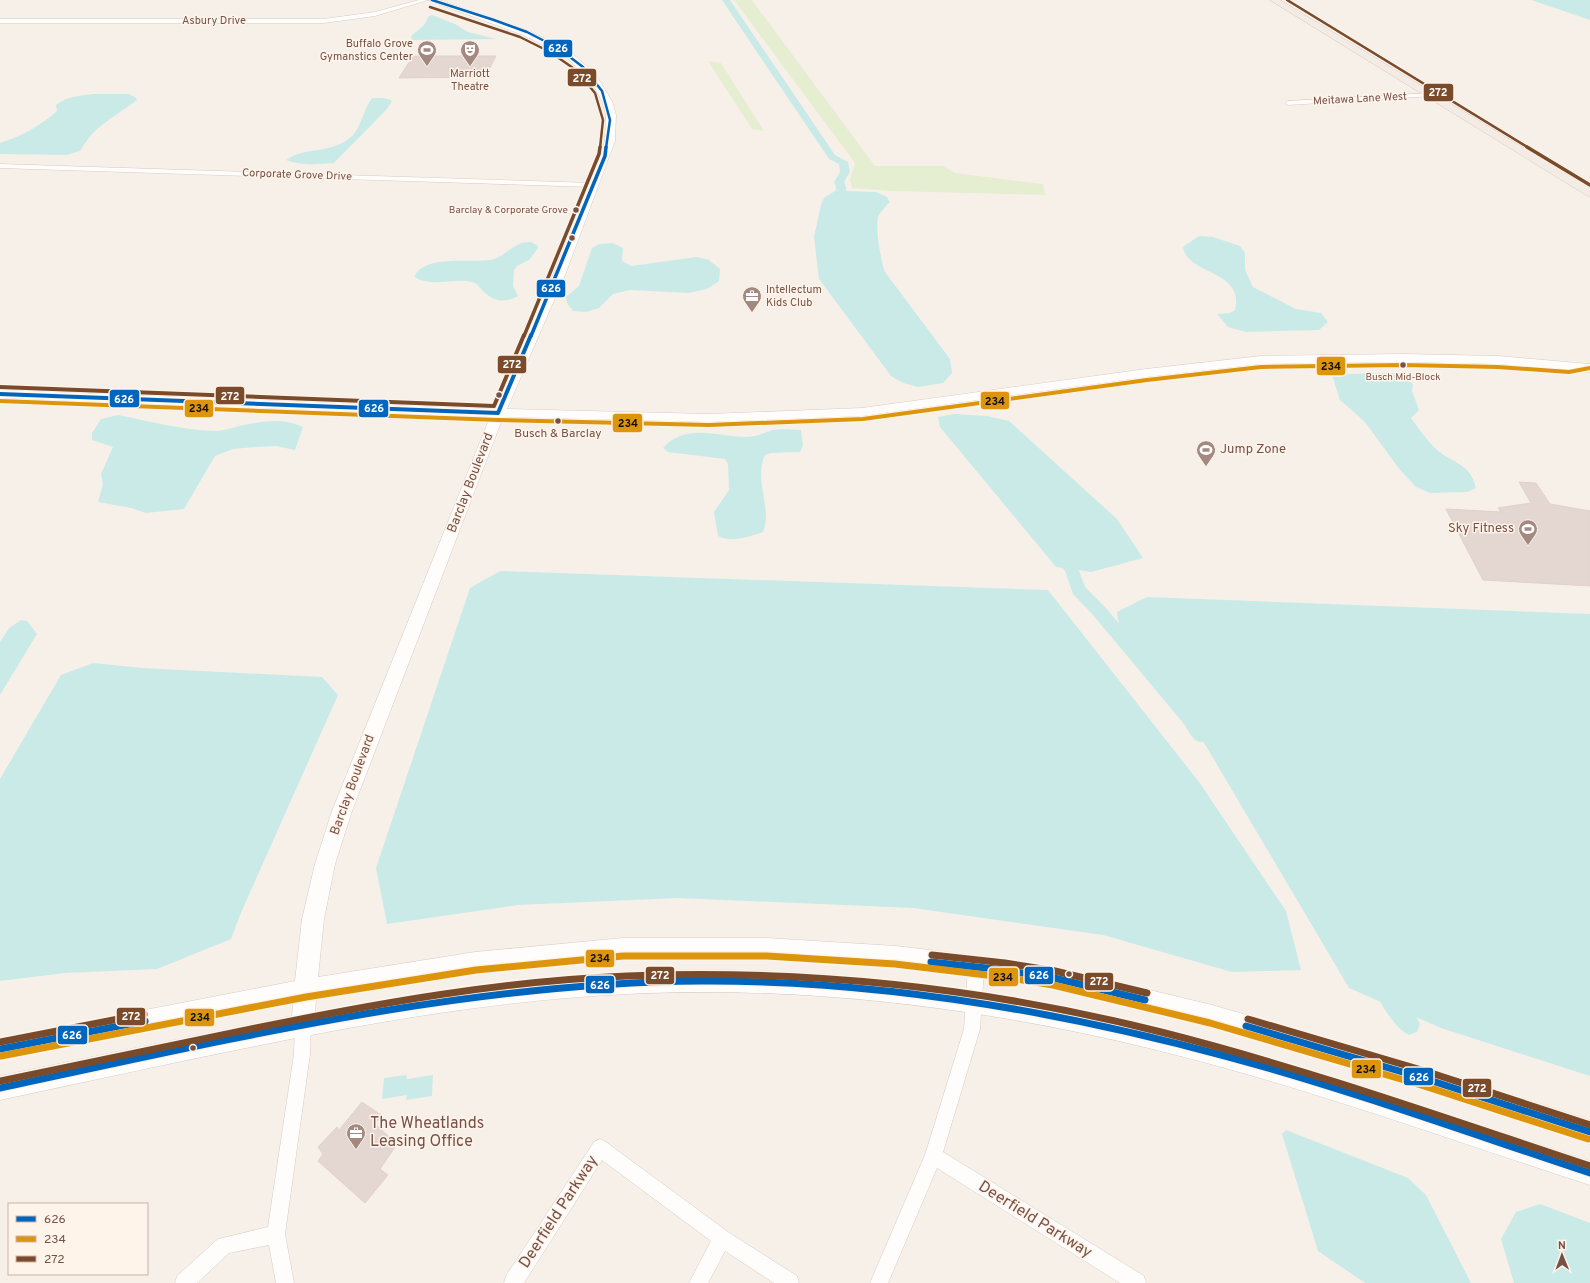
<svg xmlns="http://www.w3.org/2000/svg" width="1590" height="1283" font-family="Overpass,sans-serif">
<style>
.green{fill:#e6eed2}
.water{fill:#caeae8}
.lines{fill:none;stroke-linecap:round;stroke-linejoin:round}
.canal{fill:#caeae8;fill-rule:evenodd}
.building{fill:#e4d6d0;stroke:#e0d2cb}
.street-casing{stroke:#d6cbc6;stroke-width:1}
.secondary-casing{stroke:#d6cbc6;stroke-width:1}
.primary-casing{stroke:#d9cdc8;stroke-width:1}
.street{fill:#fefdfc;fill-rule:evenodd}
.secondary{fill:#fefdfc;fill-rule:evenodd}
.primary{fill:#f3ebe4;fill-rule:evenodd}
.bus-1-far3-casing{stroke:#fff4ea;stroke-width:4}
.bus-1-far2-casing{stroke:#fff4ea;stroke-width:5.5}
.bus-1-far1-casing{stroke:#fff4ea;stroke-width:6}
.bus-1-casing{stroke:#fff4ea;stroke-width:10}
.bus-2-far1-casing{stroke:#fff4ea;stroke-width:6}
.bus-2-casing{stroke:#fff4ea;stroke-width:10}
.bus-3-far3-casing{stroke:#fff4ea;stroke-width:4}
.bus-3-far2-casing{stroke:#fff4ea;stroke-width:5.5}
.bus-3-far1-casing{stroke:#fff4ea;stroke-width:6}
.bus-3-casing{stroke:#fff4ea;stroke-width:10}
.bus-1-far3{stroke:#0065bd;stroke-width:2.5}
.bus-1-far2{stroke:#0065bd;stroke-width:3.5}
.bus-1-far1{stroke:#0065bd;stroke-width:4}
.bus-1{stroke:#0065bd;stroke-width:7}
.bus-2-far1{stroke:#dd950e;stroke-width:4}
.bus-2{stroke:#dd950e;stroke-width:7}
.bus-3-far3{stroke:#7a4b2a;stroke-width:2.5}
.bus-3-far2{stroke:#7a4b2a;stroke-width:3.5}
.bus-3-far1{stroke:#7a4b2a;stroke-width:4}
.bus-3{stroke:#7a4b2a;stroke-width:7}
.bus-dot{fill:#775147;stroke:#fff4ea;stroke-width:1.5}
.labels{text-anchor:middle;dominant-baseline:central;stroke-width:3;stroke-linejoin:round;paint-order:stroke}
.far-bus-label{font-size:10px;fill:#775147;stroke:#fff4ea;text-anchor:end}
.far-street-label{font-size:11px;fill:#775147;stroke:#fff4ea}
.far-poi-label{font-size:11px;fill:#775147;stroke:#fff4ea;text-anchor:end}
.bus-label{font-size:12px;fill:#775147;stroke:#fff4ea}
.poi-label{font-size:13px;fill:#775147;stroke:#fff4ea;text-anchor:start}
.street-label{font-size:13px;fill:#775147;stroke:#fff4ea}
.near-poi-label{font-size:16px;fill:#775147;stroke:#fff4ea;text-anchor:start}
.near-street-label{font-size:16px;fill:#775147;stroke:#fff4ea}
.line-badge{stroke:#fff4ea;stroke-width:1.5}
.badge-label{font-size:11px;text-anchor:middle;font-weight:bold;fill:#fff}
.pale-badge-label{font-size:11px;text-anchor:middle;font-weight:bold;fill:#111}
</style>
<rect width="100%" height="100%" fill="#f7f0e9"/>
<path class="green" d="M 734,0 L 752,0 L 875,166 L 943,166 L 955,173 L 1043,184 L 1045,195 L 892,191 L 852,188 L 850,180 L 855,163 Z
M 708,61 L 721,63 L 764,131 L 752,129 Z"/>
<path class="water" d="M 1531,0 L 1590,0 L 1590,20 Z
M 432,15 L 457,25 L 468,32 L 496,39 L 412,40 L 411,36 L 424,25 L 429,16 Z
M 93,94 L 129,94 L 136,98 L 137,100 C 123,111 106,120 93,133 C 88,138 84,145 80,151 L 67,155 L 0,154 L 0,143 C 22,136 40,126 57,111 L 56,105 C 67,96 80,96 93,94 Z
M 372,98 C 379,98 387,97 392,101 L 387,109 L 334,163 C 318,164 301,166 286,160 C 305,146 331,155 352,136 C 360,129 364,109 372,98 Z
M 841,187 L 846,191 L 876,192 L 887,197 L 890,202 C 886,206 882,210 879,215 C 874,224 881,261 885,272 L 950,359 L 952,373 L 943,383 L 918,387 L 903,383 L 891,376 L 819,279 L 814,237 L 821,205 L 824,198 Z
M 1199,236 L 1213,237 L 1240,246 L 1245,253 L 1245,270 L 1253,287 L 1296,309 L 1321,313 L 1328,322 L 1319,330 L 1246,332 L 1228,327 L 1217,314 L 1230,313 L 1235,310 C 1245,270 1187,275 1183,247 Z
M 531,242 L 538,246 L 538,248 L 529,260 L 517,266 L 514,270 L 513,286 L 518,296 C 505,303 495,302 484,292 C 480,289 478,283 472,282 C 457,278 440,285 425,281 C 421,281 417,278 414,277 C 424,254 469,263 490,260 C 501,259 513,245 522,243 C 525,242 529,242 531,242 Z
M 613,243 L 623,248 L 622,261 L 631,266 L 697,257 L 709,260 L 720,269 L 719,281 L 707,289 L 689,293 L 630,290 L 613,294 L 599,308 L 586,312 L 573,311 L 567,303 L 566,297 L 579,286 L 592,248 L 599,244 Z
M 1331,372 L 1346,374 L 1390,373 L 1401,374 L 1413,384 L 1412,391 L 1419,410 L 1411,418 C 1418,427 1425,438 1433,446 C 1450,464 1470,461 1476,488 L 1467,492 L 1430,493 L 1416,487 L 1400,470 L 1365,422 L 1340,400 Z
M 954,414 L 987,416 L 1009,421 L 1117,519 L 1143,558 L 1091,572 L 1056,567 L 940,427 L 938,417 Z
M 118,415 C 149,421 182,430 214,431 C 225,431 234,427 244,425 C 264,421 284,418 303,427 L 295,450 L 276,446 L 255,447 L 233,449 L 215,456 L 184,509 L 146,513 L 131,508 L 98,502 L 103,484 L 101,474 L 113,447 L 92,440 L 92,433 L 101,419 Z
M 801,430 L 803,446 L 800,452 L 771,453 L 765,455 C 753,481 773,508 763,532 C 748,537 733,543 718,536 L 714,512 L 729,490 L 728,464 L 725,459 L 668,452 L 663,448 C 685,422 719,437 747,437 C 756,437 763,433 770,431 C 779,428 792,430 801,430 Z
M 500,571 L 1048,590 L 1199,782 L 1286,911 L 1301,970 L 1232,972 L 1103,935 L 913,908 L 678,898 L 518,905 L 387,924 L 376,868 L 470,588 Z
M 1147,597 L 1590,614 L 1590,1076 L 1441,1028 L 1349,988 L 1190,719 L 1121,638 L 1117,612 Z
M 21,620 L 27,621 L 37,634 L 0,695 L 0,642 L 9,628 Z
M 93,663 L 142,668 L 322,677 L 338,695 L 240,915 L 231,939 L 157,969 L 65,973 L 0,981 L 0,779 L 61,675 Z
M 406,1075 L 407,1079 L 433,1075 L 432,1096 L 406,1100 L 407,1095 L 382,1099 L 384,1078 Z
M 1286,1130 L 1408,1178 L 1426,1195 L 1471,1283 L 1365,1283 L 1318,1251 L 1282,1134 Z
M 1540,1204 L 1590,1223 L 1590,1283 L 1514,1283 L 1501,1239 L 1516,1212 Z"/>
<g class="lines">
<path class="canal" d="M 722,0 L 730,0 L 835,155 L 848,162 L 850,172 L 844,182 L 846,187 L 847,209 L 846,211 L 842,212 L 837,209 L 836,187 L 834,182 L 840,172 L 839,164 L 829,159 Z
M 1059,548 L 1064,549 L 1077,565 L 1085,587 L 1105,607 L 1196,714 L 1211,736 L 1208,741 C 1194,746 1191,734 1184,724 L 1093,615 L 1073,594 L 1065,571 L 1052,553 L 1054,549 Z
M 1385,981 C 1398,986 1414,1011 1420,1024 L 1417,1032 L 1409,1035 C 1396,1029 1380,1004 1375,991 L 1378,984 Z"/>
</g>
<path class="building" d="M 413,56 L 496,56 L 485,77 L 399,78 Z
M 1519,482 L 1536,483 L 1550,504 L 1590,511 L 1590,586 L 1483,580 L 1446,509 L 1501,512 L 1498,508 L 1531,503 Z
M 362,1102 L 381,1115 L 375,1124 L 397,1144 L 380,1169 L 388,1175 L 365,1203 L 318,1161 L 323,1154 L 318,1147 L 337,1127 L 339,1130 Z"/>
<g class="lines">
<g class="street-casing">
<path id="street" d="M 419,0 L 428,0 L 375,16 L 324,23 L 0,23 L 0,19 L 324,19 L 375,12 Z
M 1431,93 L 1434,95 L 1433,96 L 1288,105 L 1285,103 L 1288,101 Z
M 0,164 L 593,183 L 597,185 L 593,187 L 0,168 Z
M 976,959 L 981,962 L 984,967 L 980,1029 L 943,1152 L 1144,1276 L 1146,1283 L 1120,1283 L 937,1168 L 888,1283 L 870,1283 L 925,1155 L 964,1029 L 968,967 L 971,962 Z
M 303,1017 L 309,1019 L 311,1025 L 310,1054 L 285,1234 L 294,1283 L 276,1283 L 269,1245 L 229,1253 L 197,1283 L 175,1283 L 177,1276 L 218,1239 L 268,1227 L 294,1054 L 295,1025 L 297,1019 Z
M 600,1139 L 606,1142 L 728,1232 L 797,1276 L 799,1283 L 774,1283 L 725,1251 L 708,1283 L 689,1283 L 711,1241 L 602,1160 L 524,1283 L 504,1283 L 506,1276 L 594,1142 Z"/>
</g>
<g class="secondary-casing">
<path id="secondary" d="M 428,0 L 439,0 L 529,31 L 558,45 L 574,55 L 596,75 L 612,101 L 616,115 L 615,141 L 565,275 L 507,409 L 709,414 L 862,408 L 1146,369 L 1261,356 L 1403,354 L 1498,356 L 1590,364 L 1590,372 L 1498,364 L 1403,362 L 1261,364 L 1146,377 L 862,416 L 709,422 L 503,417 L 352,811 L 335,864 L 324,919 L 318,977 L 475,952 L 623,938 L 767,938 L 896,946 L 1004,959 L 1054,967 L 1212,1005 L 1423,1066 L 1590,1120 L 1590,1144 L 1423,1090 L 1212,1027 L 1054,989 L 1004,981 L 896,968 L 767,960 L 623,960 L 475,974 L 316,999 L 315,1012 C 418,993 522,977 626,972 C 803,963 981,985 1152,1026 C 1301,1062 1445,1114 1590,1161 L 1590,1185 C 1469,1146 1348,1102 1225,1068 C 1031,1014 829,984 627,994 C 502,1000 378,1021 256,1046 C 170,1063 85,1082 0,1100 L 0,1076 L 292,1016 L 293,1003 L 0,1060 L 0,1038 L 295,981 L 302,919 L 315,864 L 332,811 L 490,417 L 0,398 L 0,390 L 493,409 L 553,275 L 605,141 L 606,115 L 602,101 L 589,78 L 568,59 L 552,49 L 523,35 Z"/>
</g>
<g class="primary-casing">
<path id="primary" d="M 1270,0 L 1280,0 L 1590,188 L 1590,197 L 1586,195 Z"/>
</g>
<use href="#street" class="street"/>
<use href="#secondary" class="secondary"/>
<use href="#primary" class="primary"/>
<g class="bus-1-far3-casing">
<path id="bus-1-far3" d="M 432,0 L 494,20 L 527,32 L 558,48 L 583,67 L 602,91 L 610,120 L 606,148"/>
</g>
<g class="bus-1-far2-casing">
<path id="bus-1-far2" d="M 531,336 L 605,156 L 606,147"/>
</g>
<g class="bus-1-far1-casing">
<path id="bus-1-far1" d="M 0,394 L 498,413
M 498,413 L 531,335"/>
</g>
<g class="bus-1-casing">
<path id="bus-1" d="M 931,962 L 1004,970 L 1054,978 L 1145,1000
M 1246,1026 L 1423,1078 L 1590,1132
M 0,1049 L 145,1021
M 0,1088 C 231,1039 464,983 701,981 C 878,980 1054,1010 1225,1056 C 1348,1089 1469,1133 1590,1173"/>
</g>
<g class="bus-2-far1-casing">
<path id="bus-2-far1" d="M 0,401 L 498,420 L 709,425 L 863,419 L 1147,380 L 1261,367 L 1403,365 L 1498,367 L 1569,372 L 1590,368"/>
</g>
<g class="bus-2-casing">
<path id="bus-2" d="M 1,1056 L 306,997 L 476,970 L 623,956 L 767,956 L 895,964 L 1003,977 L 1053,985 L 1210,1023 L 1421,1085 L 1588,1139"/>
</g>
<g class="bus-3-far3-casing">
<path id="bus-3-far3" d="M 1287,0 L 1529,148
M 430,7 L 520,37 L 550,52 L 576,70 L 595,93 L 603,120 L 600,148"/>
</g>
<g class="bus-3-far2-casing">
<path id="bus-3-far2" d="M 1527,147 L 1590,185
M 524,336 L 599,154 L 600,147"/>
</g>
<g class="bus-3-far1-casing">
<path id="bus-3-far1" d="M 0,387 L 494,406 L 524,335"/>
</g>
<g class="bus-3-casing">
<path id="bus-3" d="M 932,955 L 1005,963 L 1055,971 L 1147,993
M 1248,1019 L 1425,1071 L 1590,1125
M 0,1042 L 144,1014
M 0,1081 C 85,1063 170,1045 256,1028 C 379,1003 502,981 627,976 C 807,969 987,988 1161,1032 C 1307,1069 1448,1119 1590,1166"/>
</g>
<use href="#bus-1-far3" class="bus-1-far3"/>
<use href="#bus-1-far2" class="bus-1-far2"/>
<use href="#bus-1-far1" class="bus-1-far1"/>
<use href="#bus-1" class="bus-1"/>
<use href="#bus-2-far1" class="bus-2-far1"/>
<use href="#bus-2" class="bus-2"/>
<use href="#bus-3-far3" class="bus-3-far3"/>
<use href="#bus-3-far2" class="bus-3-far2"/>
<use href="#bus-3-far1" class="bus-3-far1"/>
<use href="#bus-3" class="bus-3"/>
</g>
<defs>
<g id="stadium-pin" transform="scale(1)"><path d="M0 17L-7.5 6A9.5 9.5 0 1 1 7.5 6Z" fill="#a48980" stroke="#fff4ea"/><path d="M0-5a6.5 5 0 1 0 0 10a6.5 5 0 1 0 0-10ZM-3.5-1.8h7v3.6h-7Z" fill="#fff"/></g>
<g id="theatre-pin" transform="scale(1)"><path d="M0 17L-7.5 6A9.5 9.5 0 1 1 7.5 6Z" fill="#a48980" stroke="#fff4ea"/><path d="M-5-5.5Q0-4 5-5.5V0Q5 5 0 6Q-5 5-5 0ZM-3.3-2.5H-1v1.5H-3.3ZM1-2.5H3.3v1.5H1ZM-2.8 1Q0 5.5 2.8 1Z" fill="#fff"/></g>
<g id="office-pin" transform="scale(1)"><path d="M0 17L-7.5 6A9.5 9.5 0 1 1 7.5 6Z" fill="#a48980" stroke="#fff4ea"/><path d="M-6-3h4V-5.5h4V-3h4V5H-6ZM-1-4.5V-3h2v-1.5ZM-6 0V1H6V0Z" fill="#fff"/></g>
</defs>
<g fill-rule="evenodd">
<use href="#stadium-pin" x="427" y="50"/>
<use href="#theatre-pin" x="470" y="50"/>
<use href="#office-pin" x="752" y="296"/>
<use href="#stadium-pin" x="1206" y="450"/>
<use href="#stadium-pin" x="1528" y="529"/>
<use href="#office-pin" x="356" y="1133"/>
</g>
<g class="bus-dot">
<circle cx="576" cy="210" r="3.5"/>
<circle cx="572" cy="238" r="3.5"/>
<circle cx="1403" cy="365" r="3.5"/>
<circle cx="499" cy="395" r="3.5"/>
<circle cx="558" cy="421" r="3.5"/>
<circle cx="1069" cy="974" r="3.5"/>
<circle cx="193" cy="1048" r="3.5"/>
</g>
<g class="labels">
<g class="far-bus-label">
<text x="568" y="210">Barclay &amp; Corporate Grove</text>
<text x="1403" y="377" text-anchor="middle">Busch Mid-Block</text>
</g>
<g class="far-street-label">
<text x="214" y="21">Asbury Drive</text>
<text transform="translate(1360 99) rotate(-3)">Meitawa Lane West</text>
<text transform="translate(297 175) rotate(2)">Corporate Grove Drive</text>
</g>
<g class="far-poi-label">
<text x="413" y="44">Buffalo Grove<tspan x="413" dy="13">Gymanstics Center</tspan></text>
<text x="470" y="74" text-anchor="middle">Marriott<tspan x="470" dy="13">Theatre</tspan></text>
<text x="766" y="290" text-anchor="start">Intellectum<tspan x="766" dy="13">Kids Club</tspan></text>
</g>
<g class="bus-label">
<text x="558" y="434">Busch &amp; Barclay</text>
</g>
<g class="poi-label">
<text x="1220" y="450">Jump Zone</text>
<text x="1514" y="529" text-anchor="end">Sky Fitness</text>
</g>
<g class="street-label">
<text transform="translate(471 483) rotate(-69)">Barclay Boulevard</text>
<text transform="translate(353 785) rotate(-70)">Barclay Boulevard</text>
</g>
<g class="near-poi-label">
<text x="370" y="1124">The Wheatlands<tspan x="370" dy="18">Leasing Office</tspan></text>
</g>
<g class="near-street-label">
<text transform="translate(559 1212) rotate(-57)">Deerfield Parkway</text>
<text transform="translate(1035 1220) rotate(32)">Deerfield Parkway</text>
</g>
</g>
<g class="line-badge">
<rect x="543" y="39" width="30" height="19" rx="4" fill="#0065bd"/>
<rect x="567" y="68" width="30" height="19" rx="4" fill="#7a4b2a"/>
<rect x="1423" y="83" width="31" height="19" rx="4" fill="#7a4b2a"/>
<rect x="536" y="279" width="30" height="19" rx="4" fill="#0065bd"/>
<rect x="497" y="355" width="30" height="19" rx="4" fill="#7a4b2a"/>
<rect x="1316" y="356" width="30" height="20" rx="4" fill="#dd950e"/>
<rect x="215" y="386" width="30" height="19" rx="4" fill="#7a4b2a"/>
<rect x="109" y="389" width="31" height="19" rx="4" fill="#0065bd"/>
<rect x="980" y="391" width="30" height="19" rx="4" fill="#dd950e"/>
<rect x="358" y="399" width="31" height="19" rx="4" fill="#0065bd"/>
<rect x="184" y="399" width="30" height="19" rx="4" fill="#dd950e"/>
<rect x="612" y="413" width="31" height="20" rx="4" fill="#dd950e"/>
<rect x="585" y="949" width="30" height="19" rx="4" fill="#dd950e"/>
<rect x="645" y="966" width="30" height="19" rx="4" fill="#7a4b2a"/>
<rect x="1024" y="966" width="30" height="19" rx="4" fill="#0065bd"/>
<rect x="988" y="967" width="31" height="20" rx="4" fill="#dd950e"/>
<rect x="1084" y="972" width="30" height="19" rx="4" fill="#7a4b2a"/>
<rect x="585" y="975" width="30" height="19" rx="4" fill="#0065bd"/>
<rect x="116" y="1007" width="30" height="19" rx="4" fill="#7a4b2a"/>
<rect x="184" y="1008" width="31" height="19" rx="4" fill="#dd950e"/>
<rect x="57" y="1025" width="31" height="20" rx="4" fill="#0065bd"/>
<rect x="1351" y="1059" width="31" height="20" rx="4" fill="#dd950e"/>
<rect x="1403" y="1067" width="31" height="19" rx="4" fill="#0065bd"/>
<rect x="1462" y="1078" width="30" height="20" rx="4" fill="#7a4b2a"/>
</g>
<g class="badge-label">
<text x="558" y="52">626</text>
<text x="582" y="82">272</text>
<text x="1438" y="96">272</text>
<text x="551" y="292">626</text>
<text x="512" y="368">272</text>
<text x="230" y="400">272</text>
<text x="124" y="403">626</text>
<text x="374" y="412">626</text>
<text x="660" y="979">272</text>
<text x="1039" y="979">626</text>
<text x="1099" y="985">272</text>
<text x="600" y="989">626</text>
<text x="131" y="1020">272</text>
<text x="72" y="1039">626</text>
<text x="1419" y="1081">626</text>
<text x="1477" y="1092">272</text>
</g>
<g class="pale-badge-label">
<text x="1331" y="370">234</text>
<text x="995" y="405">234</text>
<text x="199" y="412">234</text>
<text x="628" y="427">234</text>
<text x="600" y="962">234</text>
<text x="1003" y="981">234</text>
<text x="200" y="1021">234</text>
<text x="1366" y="1073">234</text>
</g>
<rect x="8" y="1203" width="140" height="72" fill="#fff4ea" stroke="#c9b3a9"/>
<rect x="16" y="1216" width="20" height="6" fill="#0065bd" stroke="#c9b3a9"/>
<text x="44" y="1223" font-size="12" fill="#775147">626</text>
<rect x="16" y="1236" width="20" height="6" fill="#dd950e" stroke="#c9b3a9"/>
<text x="44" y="1243" font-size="12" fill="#775147">234</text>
<rect x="16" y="1256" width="20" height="6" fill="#7a4b2a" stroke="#c9b3a9"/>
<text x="44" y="1263" font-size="12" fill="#775147">272</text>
<g transform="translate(1562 1255) rotate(359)" stroke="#fff4ea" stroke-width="3" paint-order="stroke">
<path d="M0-3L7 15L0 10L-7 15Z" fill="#775147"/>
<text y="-6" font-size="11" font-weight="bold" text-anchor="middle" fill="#775147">N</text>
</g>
</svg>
